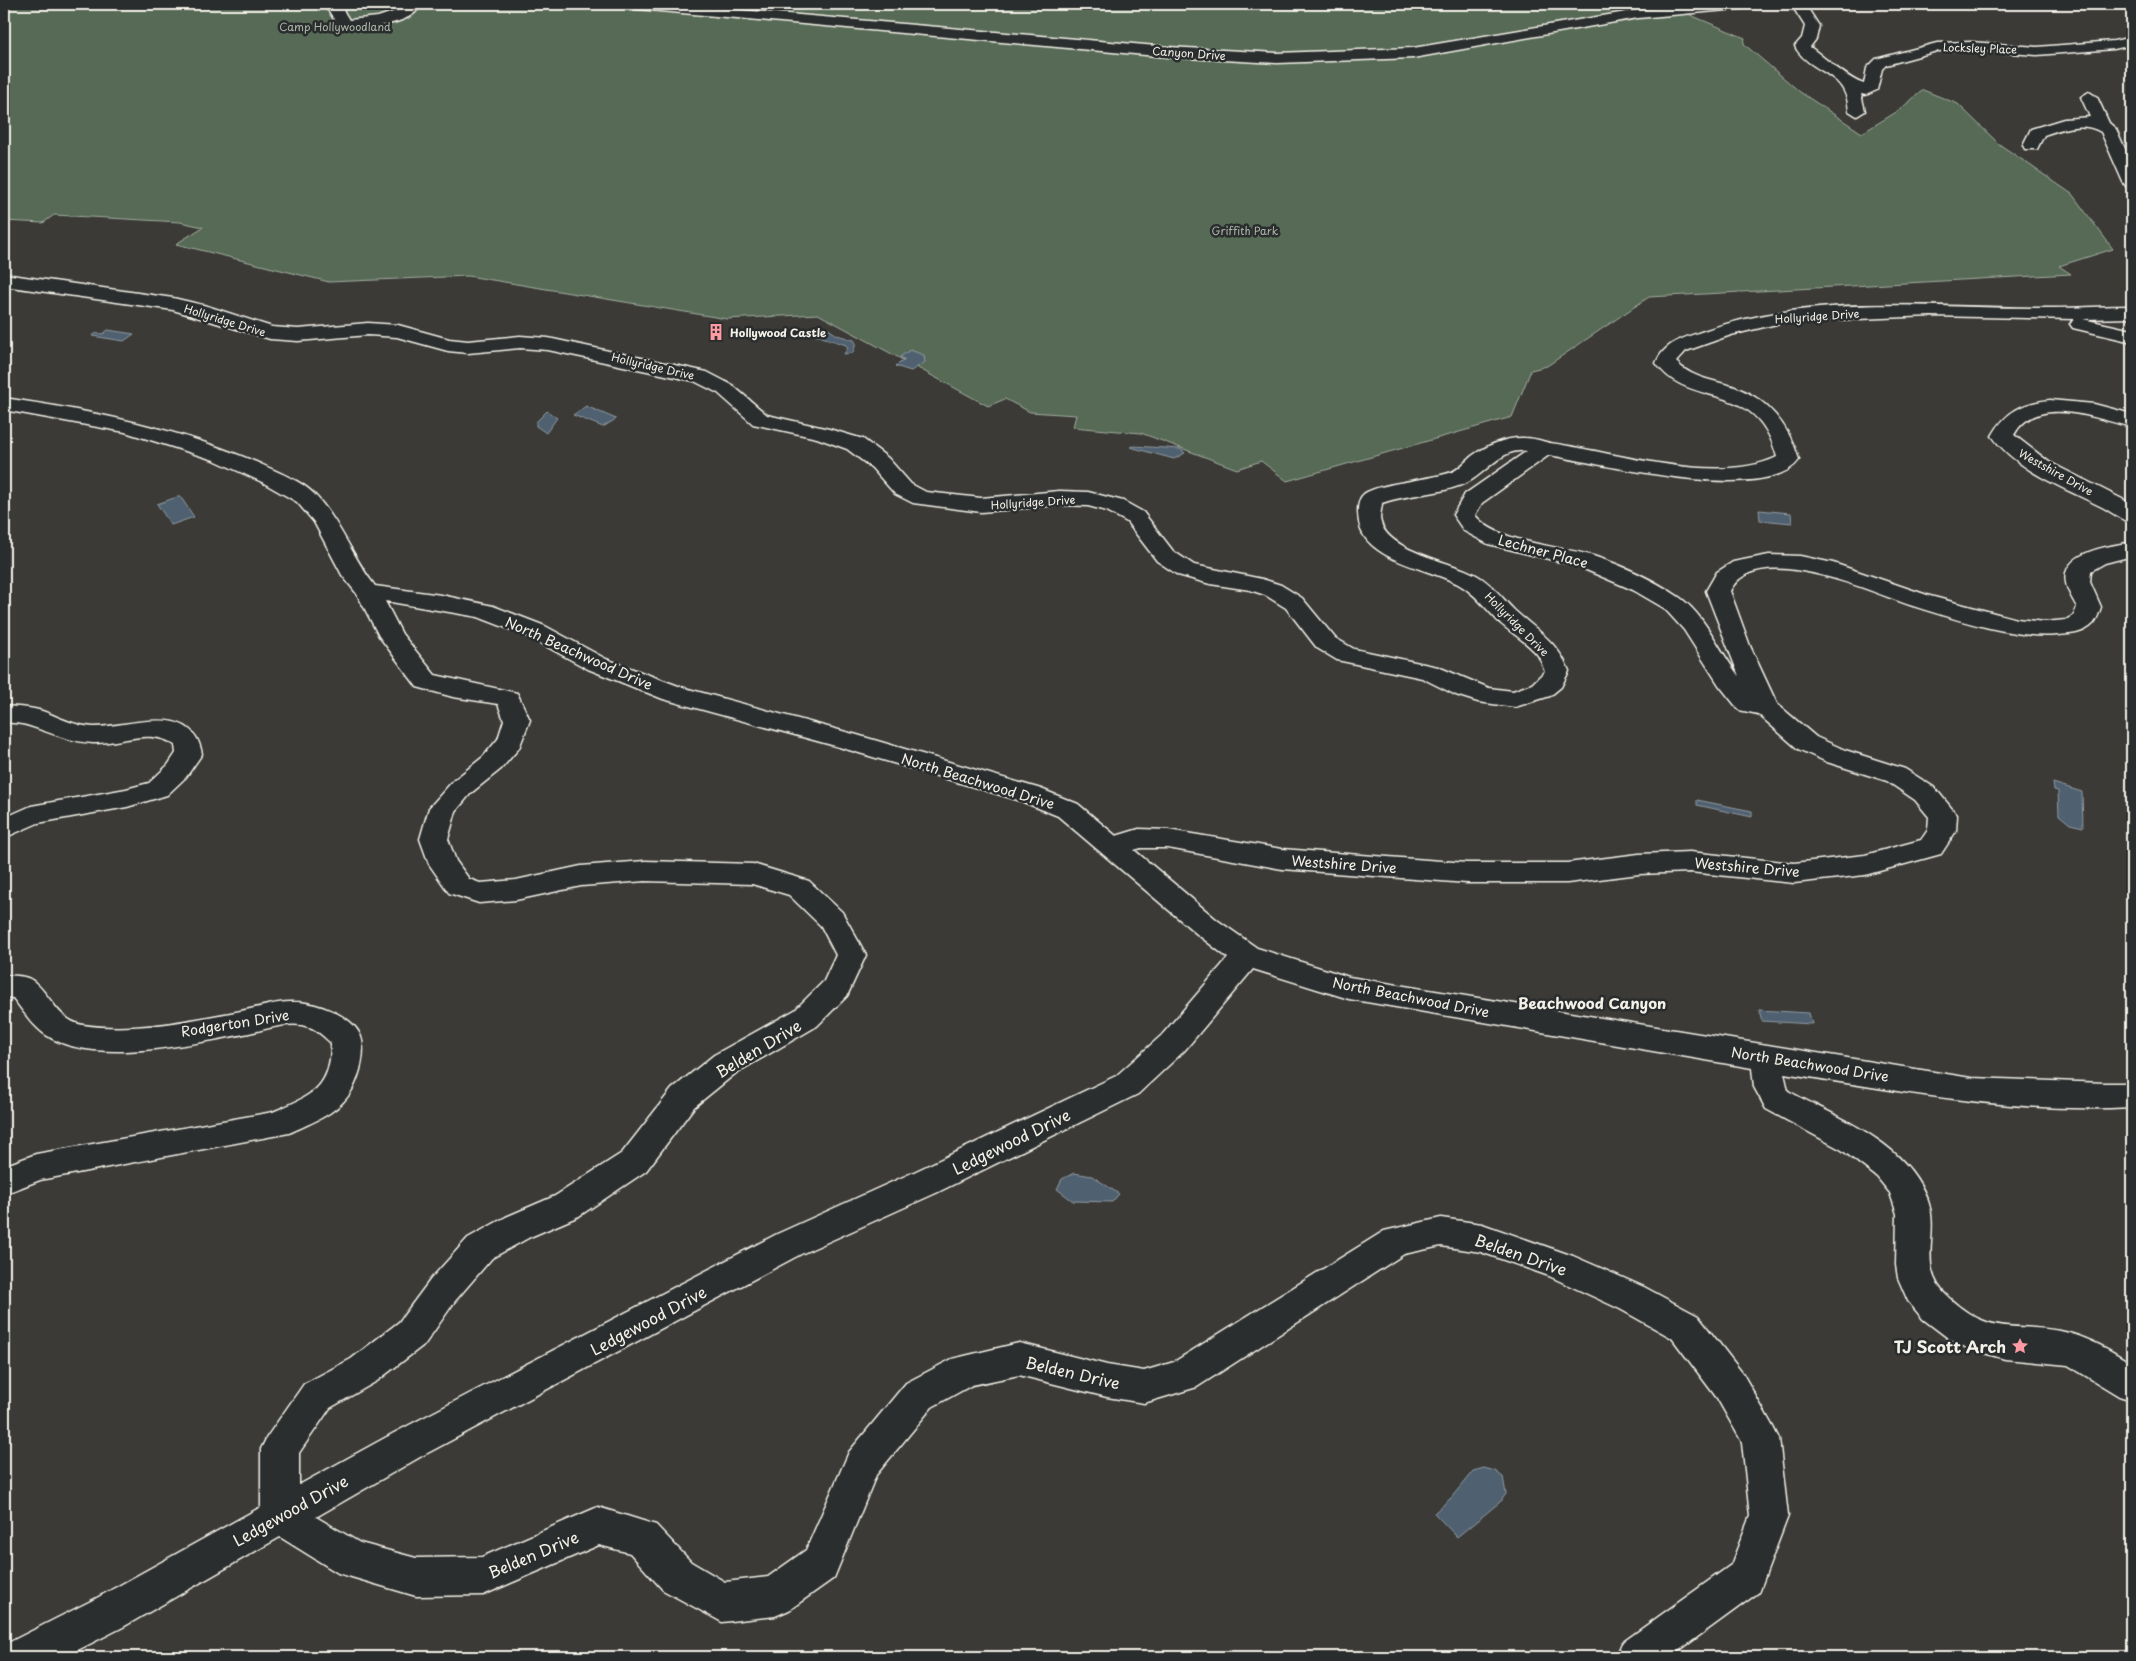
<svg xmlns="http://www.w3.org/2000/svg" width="2136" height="1661" font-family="'Playpen Sans',sans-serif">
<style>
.green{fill:#566b57;stroke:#a5aea0}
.water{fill:#4f6171;stroke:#919ba1}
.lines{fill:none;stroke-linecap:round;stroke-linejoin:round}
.minor-casing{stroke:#f4f1e8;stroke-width:3}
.minor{fill:#2a2d2e;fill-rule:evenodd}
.labels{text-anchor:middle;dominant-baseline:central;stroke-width:5;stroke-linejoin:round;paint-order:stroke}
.far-park-label{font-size:11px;fill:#adb5a7;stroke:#2a2d2e}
.far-street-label{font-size:11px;fill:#f4f1e8;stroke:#2a2d2e}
.far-poi-label{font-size:11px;font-weight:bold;fill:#f4f1e8;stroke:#2a2d2e;text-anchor:start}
.street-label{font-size:14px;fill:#f4f1e8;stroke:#2a2d2e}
.neighbourhood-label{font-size:15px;font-weight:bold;fill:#f4f1e8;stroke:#2a2d2e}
.near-street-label{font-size:16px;fill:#f4f1e8;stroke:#2a2d2e}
.near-poi-label{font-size:16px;font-weight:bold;fill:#f4f1e8;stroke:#2a2d2e;text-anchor:end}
</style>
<rect width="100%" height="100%" fill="#3b3a37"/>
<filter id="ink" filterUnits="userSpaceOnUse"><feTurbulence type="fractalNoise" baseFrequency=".02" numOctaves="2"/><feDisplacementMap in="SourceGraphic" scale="10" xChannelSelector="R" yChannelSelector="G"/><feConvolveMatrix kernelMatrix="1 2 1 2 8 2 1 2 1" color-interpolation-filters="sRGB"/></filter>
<g filter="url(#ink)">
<path class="green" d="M 4,4 L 1670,4 L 1681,11 L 1745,38 L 1744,44 L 1800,92 L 1862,133 L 1898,111 L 1923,90 L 1958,104 L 1999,144 L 2072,194 L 2113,249 L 2059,266 L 2071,274 L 1649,297 L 1547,366 L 1531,370 L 1512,417 L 1287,481 L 1261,461 L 1237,469 L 1141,433 L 1073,427 L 1076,415 L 1030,412 L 1005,399 L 988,406 L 818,314 L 727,319 L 468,276 L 329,282 L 176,244 L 203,227 L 180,222 L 54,215 L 43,223 L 4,221 Z"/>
<path class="water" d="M 814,328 L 827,328 L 837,335 L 854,340 L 856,343 L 853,353 L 844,354 L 848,348 L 846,345 L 813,334 L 811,332 Z
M 108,330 L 134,334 L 124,341 L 92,336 L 97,333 L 103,334 Z
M 910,350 L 924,355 L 925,362 L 911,371 L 895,366 L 905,360 L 900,357 Z
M 586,406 L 616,419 L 603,427 L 573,415 Z
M 547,411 L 557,418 L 546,433 L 536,426 L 536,422 Z
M 1133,446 L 1181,449 L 1185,453 L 1174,459 L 1130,447 Z
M 180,496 L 194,517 L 171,525 L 157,504 Z
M 1759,510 L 1791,513 L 1792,523 L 1760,520 Z
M 2053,783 L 2082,792 L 2083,827 L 2070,824 L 2059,815 L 2058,791 L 2054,790 Z
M 1697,800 L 1752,811 L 1752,817 L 1697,805 Z
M 1759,1010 L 1809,1013 L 1812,1024 L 1762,1021 Z
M 1074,1173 L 1092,1176 L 1119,1194 L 1112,1202 L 1073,1201 L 1057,1189 L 1062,1179 Z
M 1484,1468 L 1495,1471 L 1503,1477 L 1506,1494 L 1500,1502 L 1457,1537 L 1434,1513 L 1451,1498 L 1473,1471 Z"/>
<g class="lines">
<g class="minor-casing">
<path id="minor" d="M 317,4 L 340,5 L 349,20 L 378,17 L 399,10 L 391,4 L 409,4 L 417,10 C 406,25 362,29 344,28 L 339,27 L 329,11 Z
M 620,4 L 673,4 L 1168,47 L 1277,53 L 1413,48 L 1638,10 L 1704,4 L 1756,4 L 1749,8 L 1638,18 L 1413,58 L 1277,63 L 1168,57 L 627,8 Z
M 1791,4 L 1805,4 L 1819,26 L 1816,39 L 1810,47 C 1824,57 1849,80 1864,84 L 1867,68 L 1876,59 L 1937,43 L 1971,42 L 2037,47 L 2114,41 L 2132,37 L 2132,45 L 2114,49 L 2037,55 L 1971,50 L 1937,51 L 1886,65 L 1882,69 L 1877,90 L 1866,95 L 1861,94 L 1865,111 L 1857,116 L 1849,111 C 1847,71 1814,75 1797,50 L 1795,46 L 1802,38 L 1805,26 Z
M 2089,92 L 2097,97 L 2109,123 L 2116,129 L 2132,164 L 2132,187 L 2126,186 L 2123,182 L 2101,132 C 2083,121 2062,129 2044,135 L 2037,149 L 2025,149 L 2023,145 L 2031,129 L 2064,119 L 2090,117 L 2081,97 Z
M 4,274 L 173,298 L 207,306 L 272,327 L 298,329 L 368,323 L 398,325 L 449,339 L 468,341 L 520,336 L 548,338 L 707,372 L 732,385 L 767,415 L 829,429 L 863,439 L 888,458 L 911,484 L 926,492 L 981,498 L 1059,491 L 1088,492 L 1123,501 L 1143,512 L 1173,551 L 1194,565 L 1262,579 L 1281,585 L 1302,598 L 1335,638 L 1354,649 L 1438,667 L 1489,688 L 1513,691 L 1532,684 L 1545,671 C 1542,665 1541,659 1537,654 C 1526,641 1511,633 1499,622 C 1486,609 1475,593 1458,584 C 1431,569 1374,562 1361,530 C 1358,521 1355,501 1364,494 C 1379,483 1430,480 1452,472 C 1459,469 1466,461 1472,456 C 1487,445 1506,437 1525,438 C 1533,438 1542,441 1550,443 C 1616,452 1716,486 1777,457 C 1756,376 1689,411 1656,363 C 1665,342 1684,338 1704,331 C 1816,292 1937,309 2053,308 C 2079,308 2106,306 2132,306 L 2132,318 L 2083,319 L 2132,330 L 2132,342 L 2073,328 L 2070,324 L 2076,319 L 1931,316 L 1785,322 L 1731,335 L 1686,351 L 1676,362 C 1692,378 1712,380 1732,386 C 1767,398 1789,425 1799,460 C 1767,506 1598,463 1549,455 L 1482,503 L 1475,515 C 1496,543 1561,546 1593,556 C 1622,565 1654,580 1679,597 C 1706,616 1719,651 1739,676 L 1706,591 L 1717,572 L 1733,562 L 1769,555 L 1800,556 L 1833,563 L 1930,596 L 2017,619 L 2045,622 L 2066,620 L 2074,615 L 2077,607 C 2072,598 2063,584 2066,573 C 2073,549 2113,546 2132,542 L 2132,556 L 2105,563 L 2091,571 L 2090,582 L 2101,607 C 2099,612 2097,620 2093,624 C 2083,634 2070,634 2057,635 C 2015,639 1954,619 1913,606 C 1873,593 1756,538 1730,591 L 1750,646 L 1777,704 L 1816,737 L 1845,750 L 1905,769 L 1935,788 L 1957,815 L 1956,831 L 1941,854 L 1865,875 L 1794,883 L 1690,872 L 1639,874 L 1567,883 L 1467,883 L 1282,869 L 1168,848 L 1141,848 L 1134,850 L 1217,920 L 1257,948 L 1349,977 L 1971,1078 L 2104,1083 L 2132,1083 L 2132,1107 C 2015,1114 1899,1091 1784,1073 L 1788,1091 C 1839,1119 1906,1141 1928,1201 C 1940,1235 1916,1268 1948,1297 C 1991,1337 2011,1322 2060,1331 C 2086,1336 2111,1350 2132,1364 L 2132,1400 L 2119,1396 L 2068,1365 L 2005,1359 L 1967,1348 L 1948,1338 L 1923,1319 L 1908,1301 L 1898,1278 L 1896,1265 L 1897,1214 L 1890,1193 L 1877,1177 L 1842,1150 L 1766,1109 L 1754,1087 L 1752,1068 L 1349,999 L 1253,969 L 1184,1051 L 1138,1094 L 936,1193 L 801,1254 L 420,1457 L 316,1517 L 360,1543 L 416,1558 L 482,1557 L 598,1507 L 656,1525 L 691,1562 L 725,1582 L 768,1577 L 806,1550 L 849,1452 L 906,1383 L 952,1359 L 1019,1343 L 1107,1365 L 1144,1371 L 1174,1362 L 1384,1231 L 1441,1218 L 1482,1224 L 1573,1256 L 1644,1287 L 1698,1316 L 1743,1374 L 1773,1427 L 1779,1439 L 1788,1516 L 1759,1592 L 1670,1657 L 1616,1657 L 1622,1643 L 1731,1565 L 1750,1516 L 1742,1442 L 1717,1398 L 1672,1338 L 1620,1309 L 1549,1276 L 1481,1252 L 1441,1246 L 1404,1254 L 1197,1387 L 1144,1403 L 1107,1397 L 1019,1375 L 972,1385 L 932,1407 L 876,1475 L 834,1578 L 789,1610 L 775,1616 L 722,1622 L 663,1590 L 630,1553 L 599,1545 L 483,1595 L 416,1596 L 338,1573 L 280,1537 L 123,1627 L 64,1657 L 4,1657 L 8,1643 L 95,1599 L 261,1507 L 261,1449 L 267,1437 L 304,1384 L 351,1359 L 399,1322 L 431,1279 L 468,1238 L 506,1217 L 555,1196 L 622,1153 L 672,1089 L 714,1055 L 795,1010 L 824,981 L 836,955 L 821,926 L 789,895 L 752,884 L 645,881 L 581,886 L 516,900 L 479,903 L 449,893 L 429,864 L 420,839 L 429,808 L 453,781 L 483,757 L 498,739 L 504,720 L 498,704 L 453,697 L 417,687 L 379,636 L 357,594 L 342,575 L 314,522 L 297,502 L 262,482 L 214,460 L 125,432 L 4,410 L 4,398 C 93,411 182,429 265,466 C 280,473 303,482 314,494 C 340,521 352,557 375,586 L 441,595 L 493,606 L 545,626 L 606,659 L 681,687 L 857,735 L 1041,789 L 1078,804 L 1116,836 L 1139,829 L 1168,830 L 1282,849 L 1467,863 L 1567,863 L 1639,854 L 1690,852 L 1794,863 L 1865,855 L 1921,840 L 1928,830 L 1929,817 L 1915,800 L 1887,781 L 1827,762 L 1798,749 L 1758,714 L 1739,710 L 1719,685 L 1684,630 L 1664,608 L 1633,590 L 1577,566 L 1488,544 L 1464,531 L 1453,515 L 1465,494 L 1527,451 C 1502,448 1490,469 1470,481 C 1444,495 1410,493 1382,503 C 1382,507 1380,513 1380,518 C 1383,552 1453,561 1478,576 C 1492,584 1502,598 1514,610 C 1536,630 1558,642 1569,671 L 1561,687 L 1550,696 L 1515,707 L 1478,702 L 1456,695 L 1422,678 L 1337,660 L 1317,648 L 1286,608 L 1265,595 L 1250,590 L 1210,584 L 1178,575 L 1157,561 L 1127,522 L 1107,511 L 1088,506 L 1059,505 L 981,512 L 913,503 L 895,494 L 872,468 L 847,449 L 817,438 L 753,424 L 718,393 L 694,381 L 548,350 L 520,348 L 468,353 L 448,351 L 397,337 L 368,335 L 298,341 L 270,339 L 173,310 L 4,286 ZM 385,601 L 478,617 L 527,636 L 588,669 L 663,699 L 839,747 L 1021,801 L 1058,816 L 1197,934 L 1228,958 L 1162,1035 L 1116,1076 L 912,1173 L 777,1234 L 394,1433 L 299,1485 L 299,1453 L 330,1408 L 377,1381 L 425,1344 L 455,1301 L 492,1258 L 530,1237 L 579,1216 L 646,1171 L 694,1107 L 736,1073 L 817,1026 L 847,996 L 866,955 L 842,912 L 809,881 L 753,864 L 645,861 L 581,866 L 516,880 L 480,883 L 469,879 L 456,861 L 448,839 L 456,811 L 471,793 L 501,769 L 519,748 L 530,720 L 517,693 L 435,675 L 402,634 Z
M 2050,400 L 2094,404 L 2132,414 L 2132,427 C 2097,419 2036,393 2014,435 L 2049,462 L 2128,502 L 2132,506 L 2132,523 C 2121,520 2112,512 2102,507 C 2065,488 2017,471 1992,436 C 2006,411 2023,403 2050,400 Z
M 4,706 C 17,707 30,707 42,711 C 59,717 74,726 93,727 C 128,728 193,700 202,754 L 186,777 L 167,795 L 127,807 L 38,823 L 4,838 L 4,818 L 31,806 L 126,789 L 149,783 L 168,765 L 176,753 L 175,745 C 150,727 121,744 93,743 C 70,742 52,733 30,726 C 22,723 12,723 4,722 Z
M 4,975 C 13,976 26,975 33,981 C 51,995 58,1021 83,1025 C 135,1033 191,1020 241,1011 C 258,1008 277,1001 294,1002 C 315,1002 353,1015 361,1037 C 366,1052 360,1074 353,1088 C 340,1113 313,1122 289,1133 L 40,1180 L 4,1194 L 4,1166 L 36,1154 L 273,1112 C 312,1095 331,1089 331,1043 C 325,1038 317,1029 309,1027 C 291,1020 267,1029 249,1033 C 197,1043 92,1067 46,1035 C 33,1026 23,1011 13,998 L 4,997 Z"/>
</g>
<use href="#minor" class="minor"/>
</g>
</g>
<defs>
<g id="building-bare" transform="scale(1.35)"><path d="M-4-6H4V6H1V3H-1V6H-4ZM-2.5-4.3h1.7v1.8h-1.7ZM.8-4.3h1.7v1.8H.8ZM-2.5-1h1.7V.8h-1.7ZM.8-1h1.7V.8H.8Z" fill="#ff9aa2" stroke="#2a2d2e" stroke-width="2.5" paint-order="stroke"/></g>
<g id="sight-bare" transform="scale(1.35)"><path d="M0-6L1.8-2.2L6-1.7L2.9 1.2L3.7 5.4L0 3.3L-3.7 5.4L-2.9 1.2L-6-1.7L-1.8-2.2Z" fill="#ff9aa2" stroke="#2a2d2e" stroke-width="2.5" paint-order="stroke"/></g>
</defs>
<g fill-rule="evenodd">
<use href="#building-bare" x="716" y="332"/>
<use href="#sight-bare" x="2020" y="1346"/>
</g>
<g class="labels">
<g class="far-park-label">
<text x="335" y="26">Camp Hollywoodland</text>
<text x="1245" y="230">Griffith Park</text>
</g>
<g class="far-street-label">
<text transform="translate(1980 48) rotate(2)">Locksley Place</text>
<text transform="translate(1189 53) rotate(4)">Canyon Drive</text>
<text transform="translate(1817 316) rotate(-4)">Hollyridge Drive</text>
<text transform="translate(225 320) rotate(17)">Hollyridge Drive</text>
<text transform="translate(653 366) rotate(13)">Hollyridge Drive</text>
<text transform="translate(2056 472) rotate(29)">Westshire Drive</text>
<text transform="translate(1033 502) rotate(-4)">Hollyridge Drive</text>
<text transform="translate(1517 624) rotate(45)">Hollyridge Drive</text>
</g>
<g class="far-poi-label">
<text x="730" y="332">Hollywood Castle</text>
</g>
<g class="street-label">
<text transform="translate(1543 551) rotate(15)">Lechner Place</text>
<text transform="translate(579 653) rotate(24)">North Beachwood Drive</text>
<text transform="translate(978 781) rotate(17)">North Beachwood Drive</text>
<text transform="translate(1344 864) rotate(4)">Westshire Drive</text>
<text transform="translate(1747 867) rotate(5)">Westshire Drive</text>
<text transform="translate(1411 997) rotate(11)">North Beachwood Drive</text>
<text transform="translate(235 1023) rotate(-9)">Rodgerton Drive</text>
<text transform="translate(1810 1064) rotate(9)">North Beachwood Drive</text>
</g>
<g class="neighbourhood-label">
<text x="1592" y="1002">Beachwood Canyon</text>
</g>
<g class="near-street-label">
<text transform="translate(758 1048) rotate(-31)">Belden Drive</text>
<text transform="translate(1011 1141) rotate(-26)">Ledgewood Drive</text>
<text transform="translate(1521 1254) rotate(19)">Belden Drive</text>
<text transform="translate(648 1320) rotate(-28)">Ledgewood Drive</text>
<text transform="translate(1073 1372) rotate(13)">Belden Drive</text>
<text transform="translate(290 1510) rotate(-29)">Ledgewood Drive</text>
<text transform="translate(533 1554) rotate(-23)">Belden Drive</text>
</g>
<g class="near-poi-label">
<text x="2006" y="1346">TJ Scott Arch</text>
</g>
</g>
<rect width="2136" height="1661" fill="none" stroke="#2a2d2e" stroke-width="20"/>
<rect x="10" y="10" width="2116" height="1641" fill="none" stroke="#f4f1e8" stroke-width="2" filter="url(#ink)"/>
</svg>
